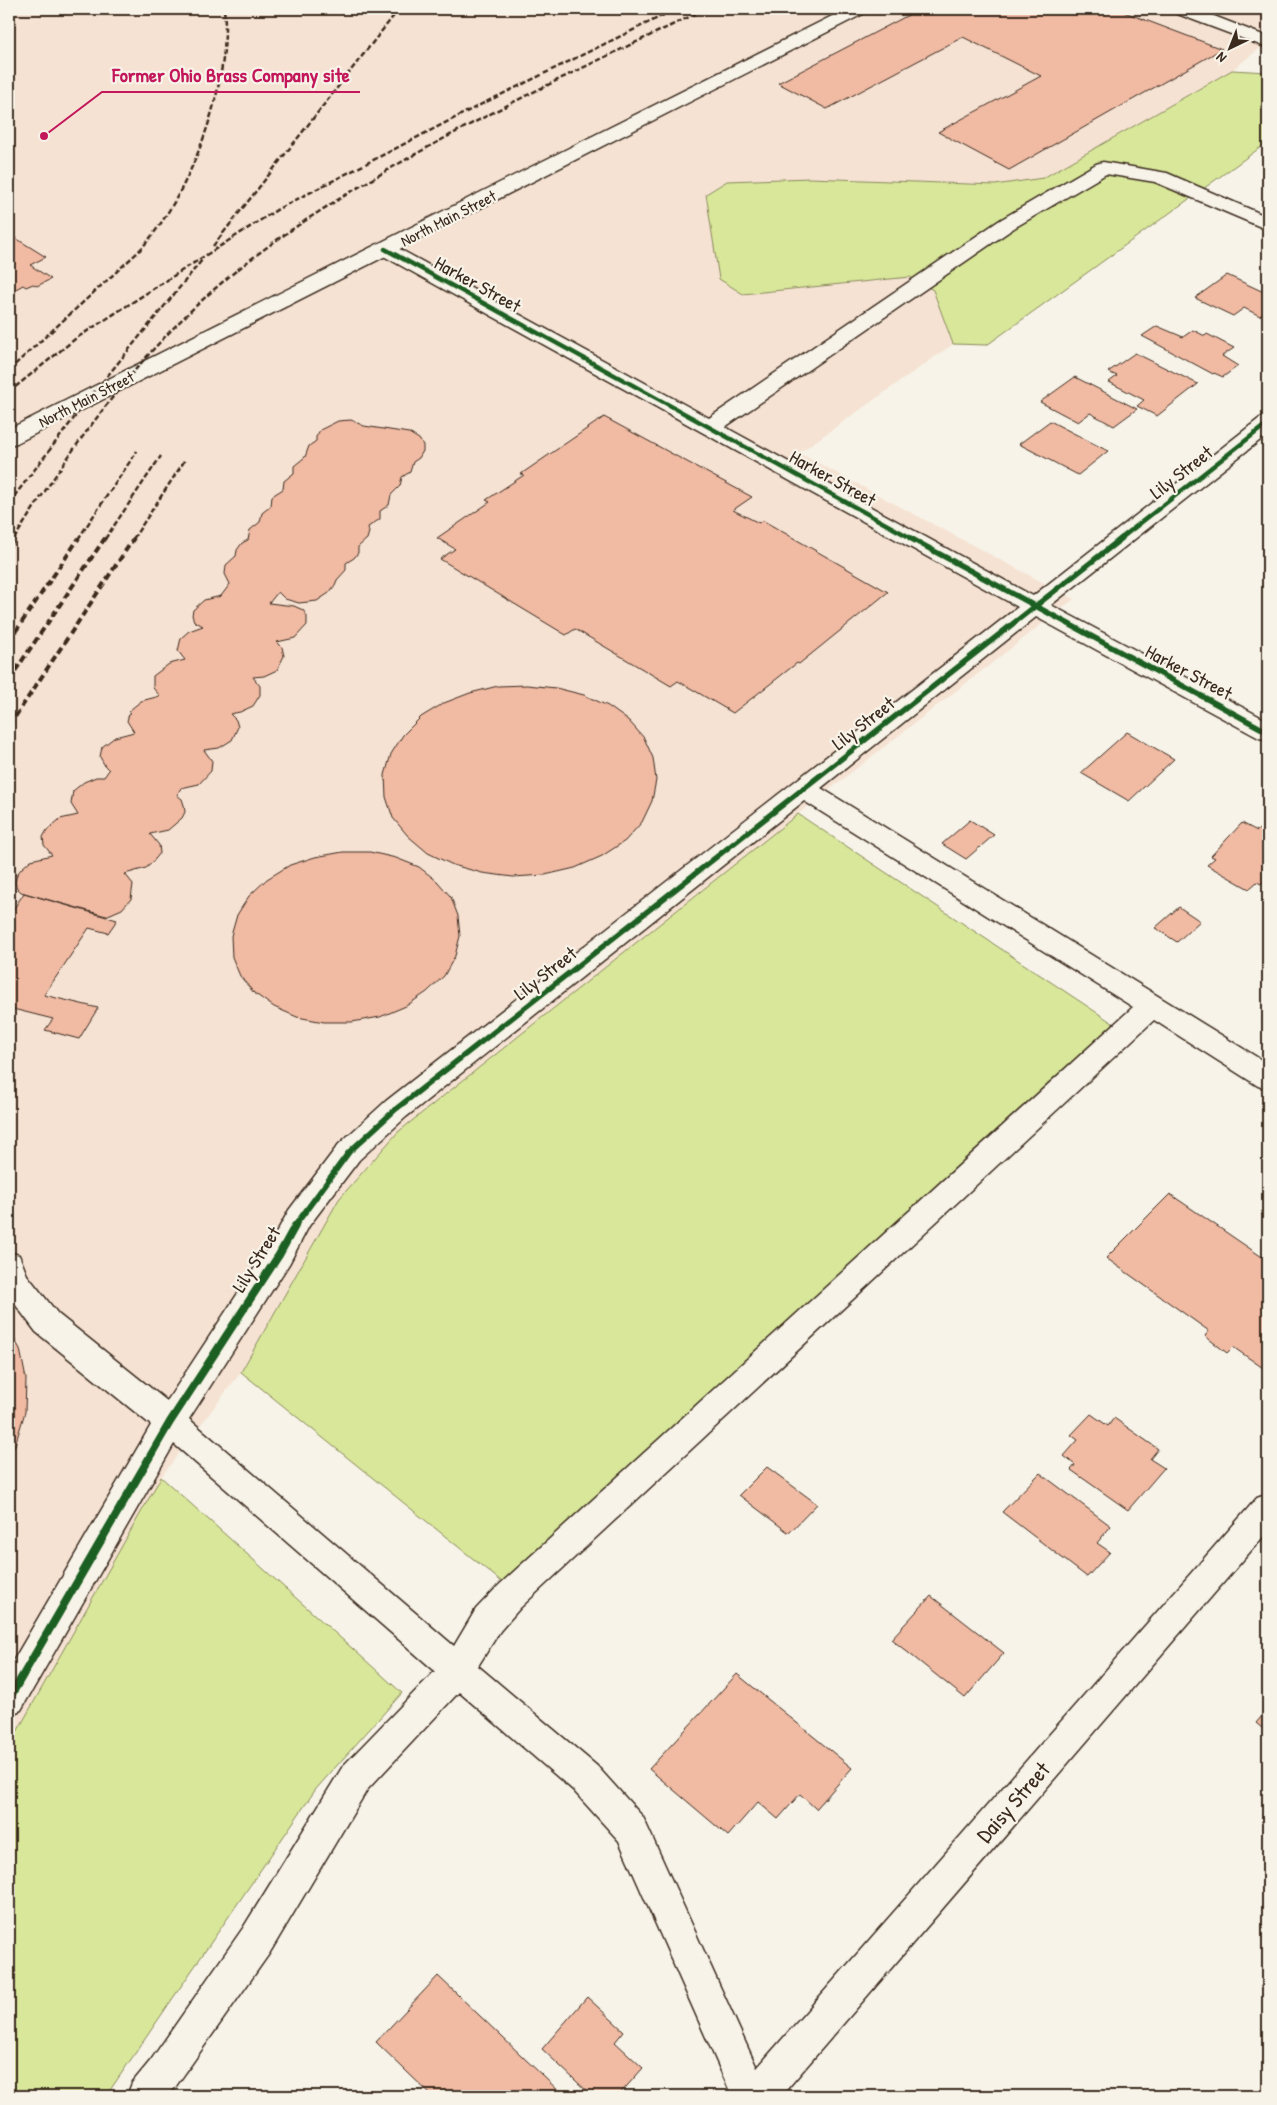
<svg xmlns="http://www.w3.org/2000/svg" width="1277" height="2105" font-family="'Patrick Hand',sans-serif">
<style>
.built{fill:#f5e2d3}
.green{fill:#d8e79a;stroke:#8a885c}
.building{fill:#f0baa3;stroke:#3b2a1e}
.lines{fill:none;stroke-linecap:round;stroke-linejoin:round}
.minor-casing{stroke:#3b2a1e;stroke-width:3}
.highway-casing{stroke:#3b2a1e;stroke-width:3}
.minor{fill:#f7f3e8;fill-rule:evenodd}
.highway{fill:#f7f3e8;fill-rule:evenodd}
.rail-far1{stroke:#3b2a1e;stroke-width:2.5;stroke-dasharray:5.5 2.5;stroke-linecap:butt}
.rail{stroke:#3b2a1e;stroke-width:4;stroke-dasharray:7 4;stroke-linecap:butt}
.cycleway-far2-casing{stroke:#f7f3e8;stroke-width:7}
.cycleway-far1-casing{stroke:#f7f3e8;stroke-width:9}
.cycleway-casing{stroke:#f7f3e8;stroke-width:11}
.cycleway-far2{stroke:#1b5e20;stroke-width:4.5}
.cycleway-far1{stroke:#1b5e20;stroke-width:5.5}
.cycleway{stroke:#1b5e20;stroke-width:8}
.labels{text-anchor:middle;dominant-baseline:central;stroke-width:4.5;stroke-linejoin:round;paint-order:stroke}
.far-street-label{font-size:16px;fill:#3b2a1e;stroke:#f7f3e8}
.street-label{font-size:19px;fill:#3b2a1e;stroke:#f7f3e8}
.near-street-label{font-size:22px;fill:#3b2a1e;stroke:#f7f3e8}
.leader{fill:none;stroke:#c2185b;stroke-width:2}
.callout-dot{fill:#c2185b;stroke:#f7f3e8;stroke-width:2}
.callout-label{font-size:20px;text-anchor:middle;font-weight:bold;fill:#c2185b;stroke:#f7f3e8;stroke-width:4.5;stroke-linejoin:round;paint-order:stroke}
</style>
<rect width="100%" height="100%" fill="#f7f3e8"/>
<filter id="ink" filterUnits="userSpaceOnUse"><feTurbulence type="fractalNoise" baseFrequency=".02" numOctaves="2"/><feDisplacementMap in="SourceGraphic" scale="10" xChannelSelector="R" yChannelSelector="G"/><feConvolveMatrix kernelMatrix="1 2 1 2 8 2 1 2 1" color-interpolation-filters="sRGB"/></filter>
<g filter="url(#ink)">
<path class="built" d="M 9,9 L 1268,9 L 1268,42 L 1232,70 L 1043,178 L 995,185 L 810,178 L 727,181 L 706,194 L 743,294 L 911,277 L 933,290 L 953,344 L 799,453 L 1074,599 L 798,814 L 398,1132 L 339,1199 L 241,1372 L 161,1477 L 9,1746 Z"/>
<path class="green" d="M 1232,70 L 1268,72 L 1268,142 L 987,345 L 953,344 L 933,290 L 910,277 L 743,294 L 719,279 L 706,194 L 727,181 L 810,178 L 995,185 L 1043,178 Z
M 798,814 L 1114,1024 L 502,1582 L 241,1372 L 339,1199 L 398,1132 Z
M 161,1477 L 402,1693 L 316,1789 L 106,2096 L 9,2096 L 9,1746 Z"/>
<path class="building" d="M 920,9 L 1116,9 L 1222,49 L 1009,170 L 938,132 L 1041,76 L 963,37 L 827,109 L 778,83 Z
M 9,234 L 46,257 L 30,265 L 51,279 L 37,286 L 33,284 L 26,287 L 23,285 L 9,293 Z
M 1227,275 L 1268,294 L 1268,309 L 1260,316 L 1244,308 L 1233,316 L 1195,298 Z
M 1157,326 L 1183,337 L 1193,330 L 1205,336 L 1207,334 L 1234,348 L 1222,356 L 1238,366 L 1223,377 L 1214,373 L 1213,374 L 1142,336 Z
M 1135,353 L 1198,384 L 1157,416 L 1137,406 L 1144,400 L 1109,382 L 1117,376 L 1108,372 Z
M 1075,377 L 1137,409 L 1114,426 L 1090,413 L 1078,422 L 1040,402 Z
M 604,417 L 752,497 L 733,510 L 759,523 L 762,520 L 888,592 L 799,664 L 797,663 L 733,713 L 678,681 L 671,686 L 575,629 L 566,635 L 440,559 L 455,549 L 437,538 L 490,502 L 486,500 L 524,475 L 521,474 Z
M 351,420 L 364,426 L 409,433 L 419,439 L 423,445 L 423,451 L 419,458 L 413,462 L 410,472 L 402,477 L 400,486 L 391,495 L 389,505 L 380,511 L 380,519 L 368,527 L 369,532 L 367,539 L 358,547 L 358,553 L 354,558 L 346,563 L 346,570 L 337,580 L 335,585 L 329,593 L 317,601 L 299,603 L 285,599 L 278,592 L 269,603 L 294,606 L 303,610 L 307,616 L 307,625 L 295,638 L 277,642 L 282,647 L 284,656 L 277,670 L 264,676 L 253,677 L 260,686 L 260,695 L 253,706 L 240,712 L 230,714 L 236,720 L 238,727 L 232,740 L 219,748 L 204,750 L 212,761 L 211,771 L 199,784 L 181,788 L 177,795 L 182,799 L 184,805 L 185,812 L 182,818 L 168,830 L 150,834 L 159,845 L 160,853 L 152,863 L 146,868 L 125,874 L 133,884 L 131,899 L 122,909 L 106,916 L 21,892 L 17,888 L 15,883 L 17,874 L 22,868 L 31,860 L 52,855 L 44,845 L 43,837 L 47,830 L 60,819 L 78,815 L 71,804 L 73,791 L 84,782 L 96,777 L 104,777 L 109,770 L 105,766 L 100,757 L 102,747 L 115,737 L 134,732 L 127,721 L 130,710 L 141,701 L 160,696 L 153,688 L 153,676 L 169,664 L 185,660 L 178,651 L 181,638 L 189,631 L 203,626 L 194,621 L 192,615 L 193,610 L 204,600 L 221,596 L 230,584 L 225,574 L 226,565 L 236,556 L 237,550 L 242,543 L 248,540 L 250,530 L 260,522 L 262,513 L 271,506 L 272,496 L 283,489 L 284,481 L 294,473 L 294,466 L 305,457 L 309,446 L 316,441 L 316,437 L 320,430 L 338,421 Z
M 1050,421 L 1108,451 L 1078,475 L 1019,444 Z
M 527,685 L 556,688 L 584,695 L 608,706 L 629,721 L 644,738 L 653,758 L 656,780 L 652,801 L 642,822 L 625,841 L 602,856 L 575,868 L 545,875 L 513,877 L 482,873 L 453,865 L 428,853 L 408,836 L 393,818 L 386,797 L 385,775 L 391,754 L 403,735 L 421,717 L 444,703 L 470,693 L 498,686 Z
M 1127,732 L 1174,759 L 1129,801 L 1081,773 Z
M 970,820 L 994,835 L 966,859 L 942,844 Z
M 1268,821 L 1268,877 L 1261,884 L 1257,882 L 1249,889 L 1207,865 L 1215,858 L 1211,856 L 1242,823 L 1257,831 Z
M 343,852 L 370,852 L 396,858 L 419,867 L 437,881 L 451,897 L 458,916 L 460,936 L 455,956 L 444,976 L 427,992 L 406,1006 L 380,1017 L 352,1022 L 324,1022 L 297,1017 L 274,1007 L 254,993 L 240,976 L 232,957 L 231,936 L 237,915 L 249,896 L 267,879 L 290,865 L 315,857 Z
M 24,893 L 117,920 L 108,933 L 89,928 L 44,995 L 98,1008 L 79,1039 L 45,1030 L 53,1019 L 9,1008 L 9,916 Z
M 1179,907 L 1200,921 L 1177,942 L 1155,928 Z
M 1170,1194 L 1268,1261 L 1268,1362 L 1263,1368 L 1233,1347 L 1227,1353 L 1205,1336 L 1209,1331 L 1106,1258 Z
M 9,1330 L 20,1349 L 26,1379 L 25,1412 L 15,1445 L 9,1456 Z
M 1091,1414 L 1108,1426 L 1114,1418 L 1158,1449 L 1150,1459 L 1164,1468 L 1128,1510 L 1071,1470 L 1075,1465 L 1064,1456 L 1078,1440 L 1071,1435 Z
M 767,1467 L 817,1504 L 789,1533 L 739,1495 Z
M 1040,1473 L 1111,1526 L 1097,1543 L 1110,1552 L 1087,1577 L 1002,1512 Z
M 931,1596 L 1004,1653 L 965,1698 L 891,1639 Z
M 737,1674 L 852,1768 L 816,1809 L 800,1794 L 778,1819 L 758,1802 L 728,1836 L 649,1769 Z
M 1268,1709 L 1268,1733 L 1256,1723 Z
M 438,1976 L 564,2096 L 432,2096 L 376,2042 Z
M 587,1997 L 624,2031 L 615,2042 L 643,2068 L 618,2096 L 592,2096 L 542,2049 Z"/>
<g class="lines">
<g class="minor-casing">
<path id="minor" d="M 1172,9 L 1196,9 L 1268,37 L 1268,48 L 1175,13 Z
M 1103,162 L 1167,173 L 1268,217 L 1268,230 L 1155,182 L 1106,174 L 1014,228 L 725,427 L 1033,596 L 1260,418 L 1268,416 L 1268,434 L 1051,605 L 1268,721 L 1268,740 L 1259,738 L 1036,617 L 821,788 L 1268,1064 L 1268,1089 L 1258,1086 L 1154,1020 L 520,1608 L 500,1631 L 478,1666 L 597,1766 L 643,1817 L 757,2068 L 1257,1498 L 1268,1494 L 1268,1531 L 781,2096 L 732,2096 L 619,1841 L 573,1790 L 459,1692 L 367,1790 L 269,1954 L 169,2096 L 127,2096 L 132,2083 L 151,2060 L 243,1928 L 343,1766 L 435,1671 L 174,1444 L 21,1710 L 9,1715 L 9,1668 L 151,1425 L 36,1332 L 9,1296 L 9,1252 L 19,1255 L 27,1275 L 58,1314 L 167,1401 L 269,1246 L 289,1210 L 339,1144 L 386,1101 L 1018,607 L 378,253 L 375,249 L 378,245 L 385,243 L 392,245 L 709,418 L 1000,220 L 1096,164 ZM 804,801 L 1133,1007 L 498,1586 L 476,1609 L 454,1646 L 189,1419 L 289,1264 L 309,1226 L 359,1160 L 406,1117 Z"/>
</g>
<g class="highway-casing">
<path id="highway" d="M 846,9 L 868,9 L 865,13 L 17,443 L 9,445 L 9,429 Z"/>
</g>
<use href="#minor" class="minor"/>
<use href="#highway" class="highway"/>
<path class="rail-far1" d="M 213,246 L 399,9
M 9,370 L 138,252 C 190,197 232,84 224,9
M 9,392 L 75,339 L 278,209 L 478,106 L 676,9
M 9,503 L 91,396 L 202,260
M 14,539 C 67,455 125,372 198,304 C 248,257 305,219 364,184 C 474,118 590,64 706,9
M 78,539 L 137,451
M 105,539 L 161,456
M 133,539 L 185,460"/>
<path class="rail" d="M 9,547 L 15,538
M 9,641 L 79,538
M 9,680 L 105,538
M 9,726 L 134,538"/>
<g class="cycleway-far2-casing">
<path id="cycleway-far2" d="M 385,249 L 913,539
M 1120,539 L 1268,423"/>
</g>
<g class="cycleway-far1-casing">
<path id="cycleway-far1" d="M 910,538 L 1268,732
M 294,1227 L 349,1152 L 396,1109 L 1122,538"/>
</g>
<g class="cycleway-casing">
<path id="cycleway" d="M 9,1699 L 170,1422 L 279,1255 L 295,1226"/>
</g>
<use href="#cycleway-far2" class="cycleway-far2"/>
<use href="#cycleway-far1" class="cycleway-far1"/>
<use href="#cycleway" class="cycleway"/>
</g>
</g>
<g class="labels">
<g class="far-street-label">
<text transform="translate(448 218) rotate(-27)">North Main Street</text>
<text transform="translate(86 399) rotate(-27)">North Main Street</text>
</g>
<g class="street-label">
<text transform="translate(478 284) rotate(29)">Harker Street</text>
<text transform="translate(1181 472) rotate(-38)">Lily Street</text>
<text transform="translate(833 478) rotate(29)">Harker Street</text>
<text transform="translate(1189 672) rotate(28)">Harker Street</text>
<text transform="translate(863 723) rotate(-38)">Lily Street</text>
<text transform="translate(545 973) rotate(-38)">Lily Street</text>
<text transform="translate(256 1259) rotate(-58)">Lily Street</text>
</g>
<g class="near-street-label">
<text transform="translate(1013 1802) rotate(-49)">Daisy Street</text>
</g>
</g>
<path class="leader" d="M44 136L102 92H360"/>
<circle class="callout-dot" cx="44" cy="136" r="5"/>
<g class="callout-label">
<text x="231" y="82">Former Ohio Brass Company site</text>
</g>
<rect width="1277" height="2105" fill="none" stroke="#f7f3e8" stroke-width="30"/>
<rect x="15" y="15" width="1247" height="2075" fill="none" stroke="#3b2a1e" stroke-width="2" filter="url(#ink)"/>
<g transform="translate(1230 48) rotate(223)" stroke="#f7f3e8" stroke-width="4" paint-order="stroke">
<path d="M0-4L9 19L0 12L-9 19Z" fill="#3b2a1e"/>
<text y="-8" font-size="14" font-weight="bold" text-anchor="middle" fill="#3b2a1e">N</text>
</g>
</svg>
